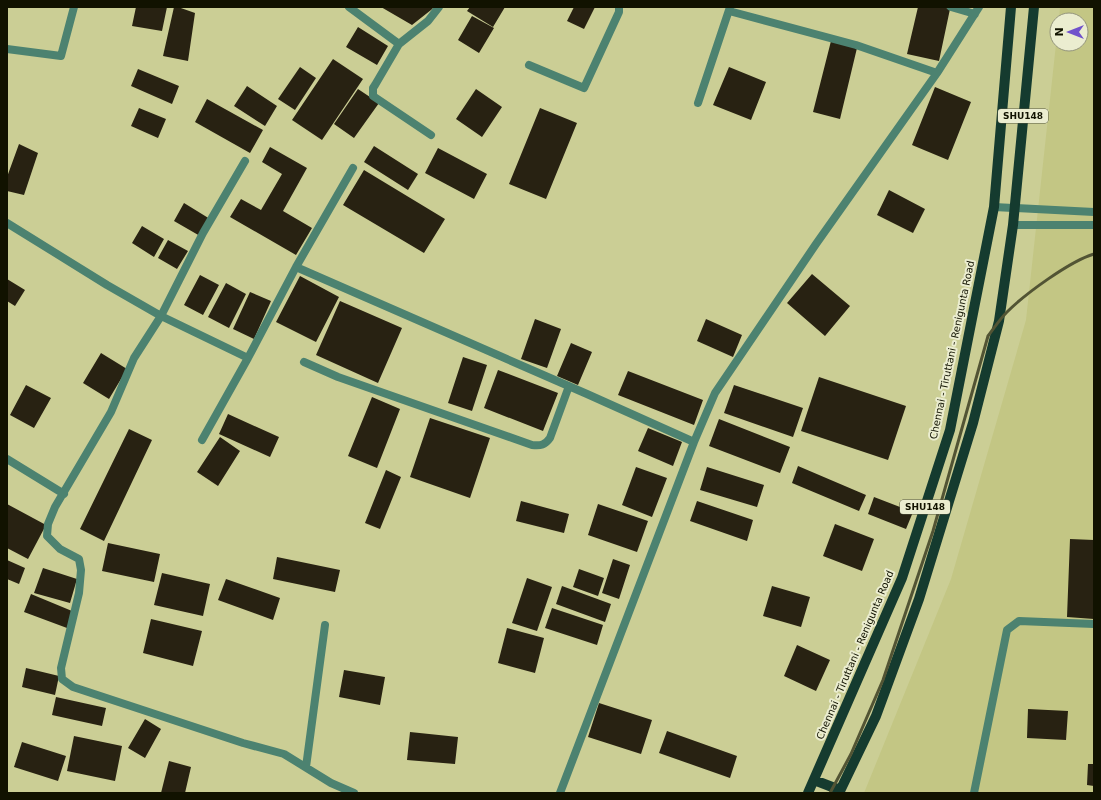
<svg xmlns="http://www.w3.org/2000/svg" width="1101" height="800" font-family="'DejaVu Sans',sans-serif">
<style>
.built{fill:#c3c684}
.building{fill:#282212}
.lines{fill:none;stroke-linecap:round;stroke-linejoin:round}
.minor{stroke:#4c8270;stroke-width:8}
.tertiary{stroke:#4c8270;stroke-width:8}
.primary{stroke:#153b2f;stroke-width:10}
.rail{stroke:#525434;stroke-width:3}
.labels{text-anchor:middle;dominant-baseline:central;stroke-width:4;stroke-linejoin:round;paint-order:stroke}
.shield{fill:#ebedd0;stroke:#52543e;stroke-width:1}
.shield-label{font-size:9px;font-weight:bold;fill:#111200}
.street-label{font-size:10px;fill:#111200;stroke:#ebedd0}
</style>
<rect width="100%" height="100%" fill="#cbce95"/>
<path class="built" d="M 1060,7 L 1094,7 L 1094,793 L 864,793 L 951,579 L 1026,320 L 1057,35 L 1057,44 L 1081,44 L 1081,20 L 1059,20 Z"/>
<path class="building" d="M 136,7 L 167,7 L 162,31 L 132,26 Z
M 174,7 L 178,7 L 195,13 L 188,61 L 163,56 Z
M 381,7 L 434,7 L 431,10 L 412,25 Z
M 470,7 L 505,7 L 493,27 L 467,11 Z
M 574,7 L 595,7 L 584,29 L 567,21 Z
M 918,7 L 942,7 L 950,9 L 939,61 L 907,54 Z
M 472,16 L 494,28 L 479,53 L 458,40 Z
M 358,27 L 388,46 L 377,65 L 346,47 Z
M 831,41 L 857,48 L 840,119 L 813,112 Z
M 333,59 L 363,79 L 322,140 L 292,120 Z
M 300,67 L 316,78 L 295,110 L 278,99 Z
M 729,67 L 766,82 L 751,120 L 713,105 Z
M 138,69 L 179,86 L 172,104 L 131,86 Z
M 247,86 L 277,106 L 265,126 L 234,106 Z
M 935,87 L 971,102 L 948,160 L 912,145 Z
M 358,89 L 379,103 L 354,138 L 334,124 Z
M 476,89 L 502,107 L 482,137 L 456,119 Z
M 207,99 L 263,130 L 250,153 L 195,122 Z
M 139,108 L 166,119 L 158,138 L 131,126 Z
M 540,108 L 577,123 L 546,199 L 509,184 Z
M 19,144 L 38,153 L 24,195 L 7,191 L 7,177 Z
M 374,146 L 418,174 L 408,190 L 364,162 Z
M 270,147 L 307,168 L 283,211 L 312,228 L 296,255 L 230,217 L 241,199 L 261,210 L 282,174 L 262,162 Z
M 438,148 L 487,174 L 474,199 L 425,173 Z
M 364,170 L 445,219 L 424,253 L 343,205 Z
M 889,190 L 925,209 L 913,233 L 877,215 Z
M 184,203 L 210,219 L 200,236 L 174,221 Z
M 142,226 L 164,239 L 154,257 L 132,243 Z
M 168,240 L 188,251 L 177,269 L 158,258 Z
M 812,274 L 850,306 L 825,336 L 787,303 Z
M 200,275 L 219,285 L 203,315 L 184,305 Z
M 300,276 L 339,297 L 316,342 L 276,322 Z
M 7,279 L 25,290 L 15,306 L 7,301 Z
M 226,283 L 246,294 L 229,328 L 208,317 Z
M 250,292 L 271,301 L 254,339 L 233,329 Z
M 340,301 L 402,328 L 378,383 L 316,355 Z
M 535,319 L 561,329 L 547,368 L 521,359 Z
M 706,319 L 742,335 L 733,357 L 697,341 Z
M 571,343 L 592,352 L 578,385 L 557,376 Z
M 101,353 L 127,369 L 109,399 L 83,383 Z
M 463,357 L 487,365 L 472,411 L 448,403 Z
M 498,370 L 558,393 L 543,431 L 484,408 Z
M 628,371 L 703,400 L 694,425 L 618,395 Z
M 819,377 L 906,406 L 888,460 L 801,431 Z
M 26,385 L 51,398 L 34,428 L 10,415 Z
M 734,385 L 803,408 L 793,437 L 724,413 Z
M 372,397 L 400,409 L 377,468 L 348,456 Z
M 228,414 L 279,437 L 270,457 L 219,434 Z
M 430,418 L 490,438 L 470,498 L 410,477 Z
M 719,419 L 790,447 L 780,473 L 709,446 Z
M 648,428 L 682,442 L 673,466 L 638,451 Z
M 129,429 L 152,440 L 104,541 L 80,529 Z
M 220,437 L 240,451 L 218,486 L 197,472 Z
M 798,466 L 866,495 L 859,511 L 792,483 Z
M 636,467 L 667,478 L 652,517 L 622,505 Z
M 707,467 L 764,485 L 757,507 L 700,490 Z
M 386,470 L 401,477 L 380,529 L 365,523 Z
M 874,497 L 913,512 L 906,529 L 868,514 Z
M 521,501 L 569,514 L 564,533 L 516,521 Z
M 697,501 L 753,520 L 747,541 L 690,521 Z
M 7,504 L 46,525 L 28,559 L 7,548 Z
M 598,504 L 648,521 L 637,552 L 588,535 Z
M 835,524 L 874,539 L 862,571 L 823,556 Z
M 1070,539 L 1094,540 L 1094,619 L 1067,617 Z
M 108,543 L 160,554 L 154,582 L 102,571 Z
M 277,557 L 340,570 L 335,592 L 273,579 Z
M 613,559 L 630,565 L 619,599 L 602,593 Z
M 7,560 L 25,568 L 19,584 L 7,579 Z
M 43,568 L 77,579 L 70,603 L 34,593 Z
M 579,569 L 604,578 L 598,596 L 573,587 Z
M 162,573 L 210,584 L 203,616 L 154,605 Z
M 527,578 L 552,587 L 537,631 L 512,623 Z
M 226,579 L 280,598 L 273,620 L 218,600 Z
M 562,586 L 611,604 L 605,622 L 556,604 Z
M 772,586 L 810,597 L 801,627 L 763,616 Z
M 31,594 L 72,611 L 67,628 L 24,612 Z
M 552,608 L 603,625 L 597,645 L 545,628 Z
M 151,619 L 202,631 L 193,666 L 143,653 Z
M 507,628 L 544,638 L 535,673 L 498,663 Z
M 797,645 L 830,660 L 816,691 L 784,676 Z
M 26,668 L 59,676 L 55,695 L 22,687 Z
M 344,670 L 385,677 L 380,705 L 339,697 Z
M 56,697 L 106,708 L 102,726 L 52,715 Z
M 599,703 L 652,720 L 641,754 L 588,737 Z
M 1028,709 L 1068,711 L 1066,740 L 1027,738 Z
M 145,719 L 161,729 L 145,758 L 128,748 Z
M 667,731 L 737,756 L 730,778 L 659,753 Z
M 410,732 L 458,737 L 455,764 L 407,760 Z
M 74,736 L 122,746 L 115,781 L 67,771 Z
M 22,742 L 66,756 L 58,781 L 14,767 Z
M 169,761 L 191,767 L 185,793 L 161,793 Z
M 1088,764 L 1094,764 L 1094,786 L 1087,785 Z"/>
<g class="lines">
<path class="minor" d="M 349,7 L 399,44
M 951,7 L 975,14
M 729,11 L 856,45 L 937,73
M 7,49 L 61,56 L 74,7
M 529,65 L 584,88 L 619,12 L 619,7
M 698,103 L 730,7
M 431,135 L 373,96 L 373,88 L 375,85 L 399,44 L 428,21 L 439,7
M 7,223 L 107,285 L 161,316 L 203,233 L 245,161
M 296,267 L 587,394 L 694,442
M 248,358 L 161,316 L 134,358 L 111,412 L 55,507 L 48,524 L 47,536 L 60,549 L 79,559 L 81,570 L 79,593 L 61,668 L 62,679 L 73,687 L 243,743 L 284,754 L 331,783 L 354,793
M 304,362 L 338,377 L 532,445 C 541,446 545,445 550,438 L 569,386
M 202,440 L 248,358 L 296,267 L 353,168
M 7,459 L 64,494
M 306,767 L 325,625
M 560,793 L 694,442 L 715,393 L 816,244 L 937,73 L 979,7
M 974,793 L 1007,630 L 1019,621 L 1094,624"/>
<path class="tertiary" d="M 994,207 L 1094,212
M 1013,225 L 1094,225"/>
<path class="primary" d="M 814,780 L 840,790
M 808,793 L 902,578 L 950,430 L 994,207 L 1011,7
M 839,793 L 876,716 L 919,599 L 973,423 L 999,321 L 1013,225 L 1034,7"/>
<path class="rail" d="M 830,793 L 851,754 L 883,680 L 933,531 L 988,336 C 994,328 1000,319 1007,312 C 1025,294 1070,261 1094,254"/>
</g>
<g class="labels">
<g class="shield">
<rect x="998" y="109" width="50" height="14" rx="3"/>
<rect x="900" y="500" width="50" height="14" rx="3"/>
</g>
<g class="shield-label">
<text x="1023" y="116">SHU148</text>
<text x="925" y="507">SHU148</text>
</g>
<g class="street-label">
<text transform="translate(952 350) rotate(-78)">Chennai - Tiruttani - Renigunta Road</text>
<text transform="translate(855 655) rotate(-67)">Chennai - Tiruttani - Renigunta Road</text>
</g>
</g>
<rect width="1101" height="800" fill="none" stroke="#111200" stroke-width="16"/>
<g transform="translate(1069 32) rotate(270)"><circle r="19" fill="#ebedd0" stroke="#94957d"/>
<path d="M0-3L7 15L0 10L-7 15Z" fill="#7051cb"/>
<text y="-6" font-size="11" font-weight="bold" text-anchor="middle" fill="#111200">N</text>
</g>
</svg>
